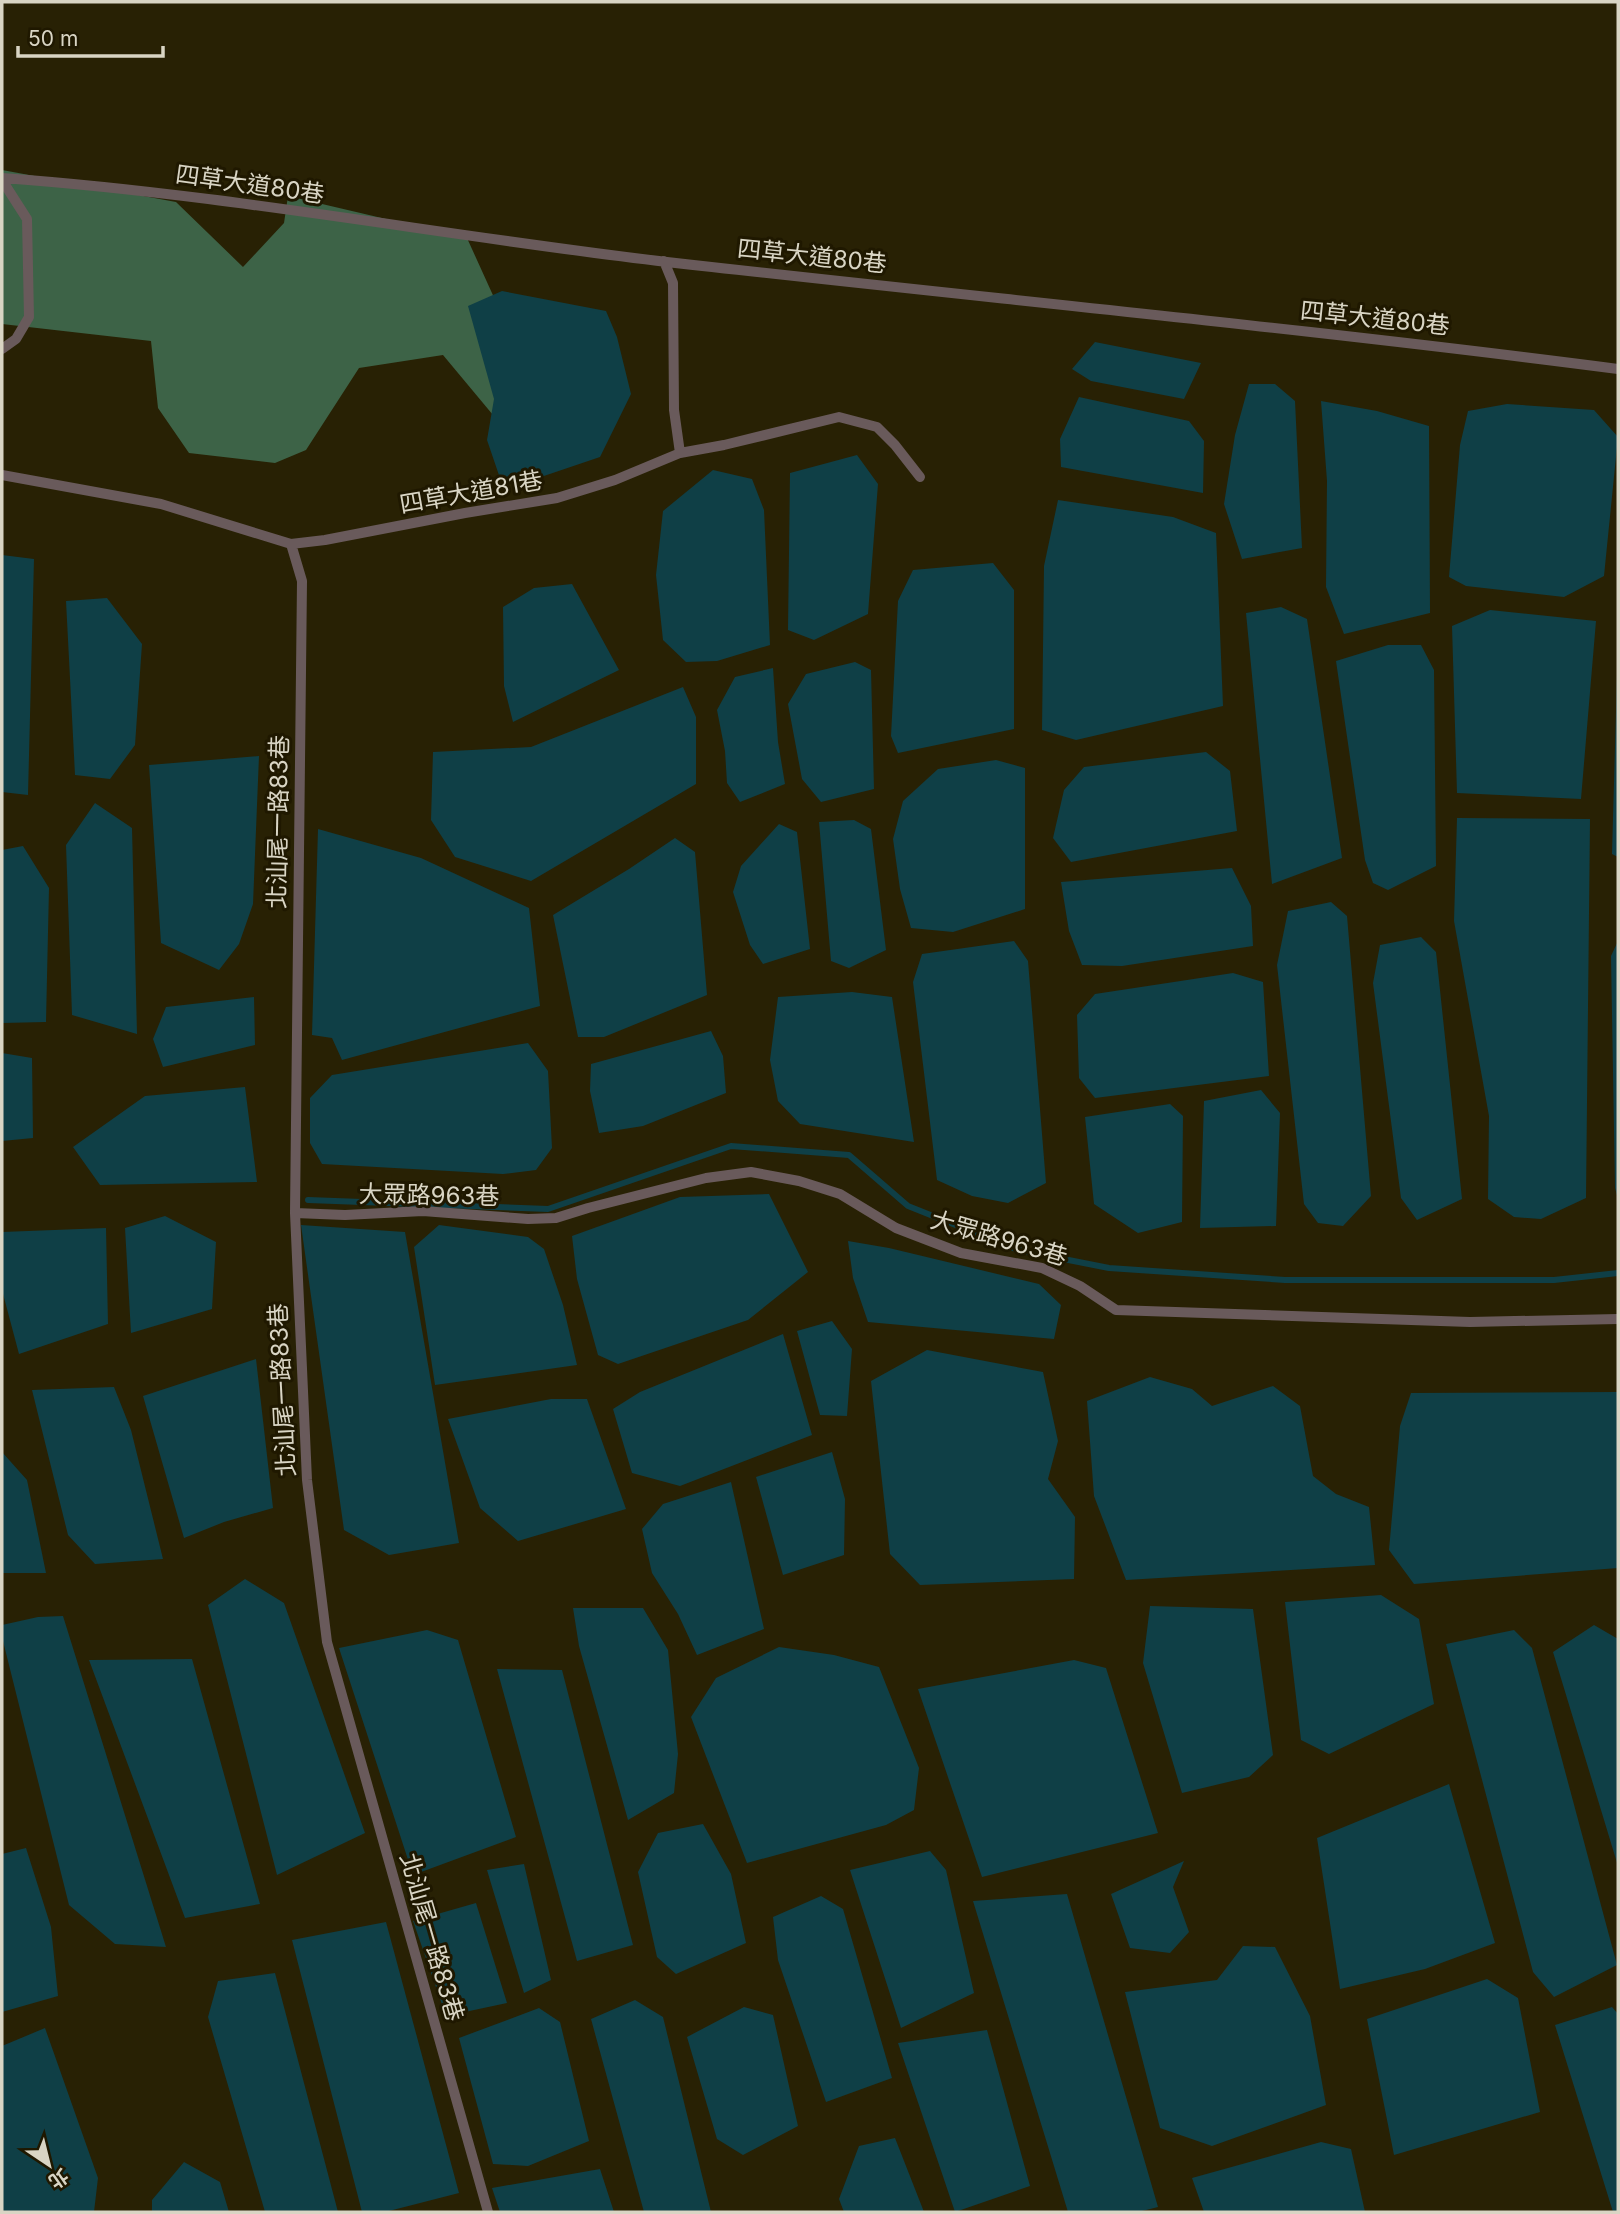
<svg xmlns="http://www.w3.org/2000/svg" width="1620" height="2214" font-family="Inter,'Noto Sans TC',sans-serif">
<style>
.forest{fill:#3d6347}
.water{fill:#0f3f46}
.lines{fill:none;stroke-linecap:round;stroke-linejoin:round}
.stream{stroke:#0f3f46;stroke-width:6}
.service{stroke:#695a5b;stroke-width:10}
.labels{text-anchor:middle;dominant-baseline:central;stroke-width:6;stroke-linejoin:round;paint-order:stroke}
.street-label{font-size:24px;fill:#d9d5c4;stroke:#1f1800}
</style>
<rect width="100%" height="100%" fill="#282104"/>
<path class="forest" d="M 2,170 L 176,202 L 243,267 L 284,223 L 288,196 L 467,238 L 521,357 L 503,427 L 443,355 L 359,368 L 306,450 L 275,463 L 189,453 L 158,408 L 151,341 L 2,324 Z"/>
<path class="water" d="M 502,291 L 606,311 L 617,337 L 631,394 L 600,457 L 535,479 L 502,484 L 487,440 L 494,399 L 468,306 Z
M 1095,342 L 1201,363 L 1184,399 L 1091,381 L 1072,369 Z
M 1249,384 L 1275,384 L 1295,401 L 1302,548 L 1242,559 L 1224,504 L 1235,435 Z
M 1079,397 L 1189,421 L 1204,441 L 1203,493 L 1061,467 L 1060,439 Z
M 1321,401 L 1377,411 L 1429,426 L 1430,613 L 1344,634 L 1326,587 L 1327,481 Z
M 1507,404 L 1594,410 L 1618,437 L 1604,576 L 1564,597 L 1466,586 L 1449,577 L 1460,445 L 1468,411 Z
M 857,455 L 878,484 L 868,614 L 814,640 L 788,630 L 790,473 Z
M 713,470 L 752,479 L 764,510 L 770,645 L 717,661 L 686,662 L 663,640 L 656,575 L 663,511 Z
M 1058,500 L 1173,517 L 1216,533 L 1223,706 L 1076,740 L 1042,730 L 1044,566 Z
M 2,555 L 34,559 L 28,795 L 2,792 Z
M 993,563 L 1014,590 L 1014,729 L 898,753 L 891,736 L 898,601 L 913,570 Z
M 572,584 L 619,670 L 513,722 L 504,686 L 503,607 L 534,588 Z
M 107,598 L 142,644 L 135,745 L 110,779 L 75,775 L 66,601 Z
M 1281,607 L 1307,619 L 1342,858 L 1272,884 L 1246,613 Z
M 1490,610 L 1596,621 L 1581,799 L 1457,793 L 1452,626 Z
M 1618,639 L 1618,857 L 1612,854 Z
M 1388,645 L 1421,645 L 1434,670 L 1436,866 L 1388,890 L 1373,883 L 1365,860 L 1336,661 Z
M 855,662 L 871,670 L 874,789 L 821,802 L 802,779 L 788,704 L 806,674 Z
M 773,668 L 778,742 L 785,784 L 740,802 L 727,783 L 725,751 L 717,710 L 735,677 Z
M 683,687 L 696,717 L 696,784 L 531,881 L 455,857 L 431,820 L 433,752 L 531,747 Z
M 1206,752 L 1230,771 L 1237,831 L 1071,862 L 1053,838 L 1064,790 L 1084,767 Z
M 259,756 L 253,904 L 239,944 L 219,970 L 161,943 L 149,765 Z
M 996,760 L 1025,768 L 1025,909 L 953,932 L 911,928 L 900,889 L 893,839 L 903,801 L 938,769 Z
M 95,803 L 132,828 L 137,1034 L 72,1015 L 66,845 Z
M 1457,818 L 1590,819 L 1586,1198 L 1541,1219 L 1514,1217 L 1488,1199 L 1489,1116 L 1454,921 Z
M 854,820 L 871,829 L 886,950 L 849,968 L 831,961 L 819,822 Z
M 779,824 L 797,832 L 810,949 L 763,964 L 750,945 L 733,892 L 741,866 Z
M 318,829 L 421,858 L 529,908 L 540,1006 L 342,1060 L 332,1038 L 312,1035 Z
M 675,838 L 695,852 L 707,995 L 604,1037 L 578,1037 L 553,915 L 629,869 Z
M 23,846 L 49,888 L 46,1022 L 2,1023 L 2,850 Z
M 1232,868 L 1251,906 L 1253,946 L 1122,966 L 1082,965 L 1069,931 L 1061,882 Z
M 1331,902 L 1347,916 L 1371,1196 L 1343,1226 L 1318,1223 L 1304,1204 L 1277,965 L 1288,911 Z
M 1421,937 L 1436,952 L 1462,1199 L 1417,1220 L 1401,1198 L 1373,983 L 1380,945 Z
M 1014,941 L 1028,961 L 1046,1183 L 1008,1203 L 972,1196 L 937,1180 L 913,982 L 922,954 Z
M 1618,941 L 1618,1199 L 1615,1188 L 1611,956 Z
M 1233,973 L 1263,982 L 1269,1076 L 1095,1098 L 1079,1078 L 1077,1015 L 1095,994 Z
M 852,992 L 892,997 L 914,1142 L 800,1124 L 778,1101 L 770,1060 L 778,997 Z
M 254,997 L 255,1045 L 163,1067 L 153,1039 L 166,1007 Z
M 711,1031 L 723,1056 L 726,1093 L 643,1126 L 599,1133 L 590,1091 L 591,1064 Z
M 528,1043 L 548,1071 L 552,1148 L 536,1170 L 503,1174 L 322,1164 L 310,1143 L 310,1098 L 332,1075 Z
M 2,1053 L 32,1058 L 33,1138 L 2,1141 Z
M 245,1087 L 257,1182 L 100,1185 L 73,1147 L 145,1096 Z
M 1261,1090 L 1280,1113 L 1276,1226 L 1200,1228 L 1204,1101 Z
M 1170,1104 L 1183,1116 L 1182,1222 L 1138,1233 L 1094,1204 L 1085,1117 Z
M 769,1194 L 808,1272 L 748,1320 L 618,1364 L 598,1355 L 577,1279 L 572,1236 L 680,1197 Z
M 165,1216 L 216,1242 L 212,1309 L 131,1333 L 125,1228 Z
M 301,1225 L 405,1232 L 459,1543 L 389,1555 L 344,1530 Z
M 439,1225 L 528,1237 L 544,1249 L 563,1305 L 577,1365 L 435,1385 L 414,1247 Z
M 106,1228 L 108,1324 L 19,1354 L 2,1290 L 2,1232 Z
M 848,1241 L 889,1248 L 1039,1284 L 1061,1305 L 1054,1339 L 868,1322 L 853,1278 Z
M 832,1321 L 852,1349 L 847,1416 L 820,1415 L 797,1331 Z
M 783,1334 L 812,1435 L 680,1486 L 632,1473 L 613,1409 L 640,1392 Z
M 927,1350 L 1043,1372 L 1058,1441 L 1048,1479 L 1075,1517 L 1074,1579 L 920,1585 L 890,1554 L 871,1381 Z
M 256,1359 L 273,1508 L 224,1522 L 184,1538 L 143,1396 Z
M 1150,1377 L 1192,1389 L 1212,1406 L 1273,1386 L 1300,1406 L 1313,1476 L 1336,1494 L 1369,1507 L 1375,1565 L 1126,1580 L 1094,1496 L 1087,1401 Z
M 114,1387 L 131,1430 L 163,1559 L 95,1564 L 68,1535 L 32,1390 Z
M 1618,1392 L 1618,1568 L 1414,1584 L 1389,1550 L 1400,1426 L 1411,1393 Z
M 551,1399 L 587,1399 L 626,1509 L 518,1541 L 480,1508 L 448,1419 Z
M 2,1452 L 27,1480 L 46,1573 L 2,1573 Z
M 832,1452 L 845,1499 L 844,1555 L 783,1575 L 756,1477 Z
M 731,1482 L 764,1629 L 697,1655 L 678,1614 L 652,1573 L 642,1529 L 663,1504 Z
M 245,1579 L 284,1603 L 365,1833 L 277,1875 L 208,1605 Z
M 1381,1595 L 1419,1619 L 1434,1704 L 1329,1754 L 1301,1740 L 1285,1602 Z
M 1150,1606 L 1253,1609 L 1273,1755 L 1249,1777 L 1182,1793 L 1143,1663 Z
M 573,1608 L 643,1608 L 668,1650 L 678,1754 L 674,1793 L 628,1820 L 579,1646 Z
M 63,1616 L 166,1947 L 115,1944 L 69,1905 L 2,1637 L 2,1625 L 38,1617 Z
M 1594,1625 L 1618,1639 L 1618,1866 L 1553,1652 Z
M 427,1630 L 458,1640 L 516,1837 L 413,1875 L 339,1648 Z
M 1514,1630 L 1532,1648 L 1617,1965 L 1554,1997 L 1533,1972 L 1446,1644 Z
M 779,1647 L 834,1655 L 879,1667 L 919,1768 L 914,1810 L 886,1825 L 747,1863 L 691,1717 L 716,1678 Z
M 192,1659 L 260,1904 L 185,1918 L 89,1660 Z
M 1074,1660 L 1106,1668 L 1158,1833 L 982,1877 L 918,1689 Z
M 497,1669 L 562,1670 L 633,1945 L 577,1961 Z
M 1449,1784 L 1495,1943 L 1425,1969 L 1340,1989 L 1317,1838 Z
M 703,1824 L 731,1874 L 746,1943 L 676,1974 L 657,1957 L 638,1872 L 658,1833 Z
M 26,1848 L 51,1927 L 58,1996 L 2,2012 L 2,1854 Z
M 930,1851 L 946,1870 L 974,1993 L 901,2028 L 850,1870 Z
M 1184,1861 L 1173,1887 L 1189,1932 L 1170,1953 L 1130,1948 L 1111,1894 Z
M 524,1864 L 551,1980 L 524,1993 L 487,1870 Z
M 1067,1894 L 1158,2207 L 1138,2212 L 1068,2212 L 973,1901 Z
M 821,1896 L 843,1909 L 892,2078 L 826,2102 L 778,1960 L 773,1917 Z
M 476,1903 L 507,2003 L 446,2016 L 413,1921 Z
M 386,1922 L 459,2193 L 385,2212 L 362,2212 L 292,1940 Z
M 1243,1946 L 1275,1947 L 1310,2016 L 1326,2105 L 1212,2146 L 1160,2128 L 1125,1992 L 1217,1980 Z
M 275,1973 L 338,2212 L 265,2212 L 208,2017 L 218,1981 Z
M 1487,1979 L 1518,1998 L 1540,2112 L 1394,2155 L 1367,2019 Z
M 635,2000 L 663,2017 L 711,2212 L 644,2212 L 591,2019 Z
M 744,2007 L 773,2015 L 798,2126 L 743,2155 L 717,2139 L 687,2037 Z
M 1612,2007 L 1618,2014 L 1618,2212 L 1613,2212 L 1555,2025 Z
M 539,2008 L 560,2022 L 589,2141 L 528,2166 L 493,2164 L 459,2038 Z
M 45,2028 L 98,2178 L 94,2212 L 2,2212 L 2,2046 Z
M 987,2030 L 1030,2186 L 955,2212 L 898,2043 Z
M 895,2138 L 924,2212 L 844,2212 L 839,2199 L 859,2146 Z
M 1321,2142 L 1351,2149 L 1365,2212 L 1204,2212 L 1192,2178 Z
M 184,2162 L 220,2182 L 229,2212 L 152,2212 L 152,2200 Z
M 600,2169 L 614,2212 L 500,2212 L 492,2188 Z"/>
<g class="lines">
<path class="stream" d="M 308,1200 L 548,1209 L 731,1146 L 849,1155 L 908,1206 L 1018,1250 L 1109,1268 L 1285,1280 L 1554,1280 L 1618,1273"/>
<path class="service" d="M 2,178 C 225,194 445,236 667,262 C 984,298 1302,328 1618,369
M 2,180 L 27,219 L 29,317 L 16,339 L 2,349
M 664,261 L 673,283 L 674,410 L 680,453
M 2,475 L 161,504 L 291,544 L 325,540 L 465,513 L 557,498 L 615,480 L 680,453 L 724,445 L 839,417 L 877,427 L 895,445 L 920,477
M 291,544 L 302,581 L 295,1213 L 307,1480 L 327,1642 L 488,2212
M 295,1213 L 345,1215 L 423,1211 L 528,1219 L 556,1218 L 588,1208 L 706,1178 L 751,1172 L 799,1181 L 840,1194 L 896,1228 L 961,1253 L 1042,1268 L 1080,1286 L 1116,1310 L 1470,1322 L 1618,1319"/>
</g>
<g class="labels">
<g class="street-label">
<text transform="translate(250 184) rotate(8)">四草大道80巷</text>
<text transform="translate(812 256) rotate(6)">四草大道80巷</text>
<text transform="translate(1375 318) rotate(6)">四草大道80巷</text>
<text transform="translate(471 492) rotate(-10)">四草大道81巷</text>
<text transform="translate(278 822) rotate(-89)">北汕尾一路83巷</text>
<text transform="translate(429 1195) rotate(1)">大眾路963巷</text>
<text transform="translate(999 1238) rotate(16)">大眾路963巷</text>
<text transform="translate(282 1390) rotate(-93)">北汕尾一路83巷</text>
<text transform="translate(432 1937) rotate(74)">北汕尾一路83巷</text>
</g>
</g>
<rect width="1620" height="2214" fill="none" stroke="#d9d5c4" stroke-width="7"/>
<g transform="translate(49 2165) rotate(145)" stroke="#1f1800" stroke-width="5" paint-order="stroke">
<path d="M0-5L12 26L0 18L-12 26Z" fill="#d9d5c4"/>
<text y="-10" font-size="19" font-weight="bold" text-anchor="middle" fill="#d9d5c4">北</text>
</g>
<path d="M18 46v10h145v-10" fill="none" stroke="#d9d5c4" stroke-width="3.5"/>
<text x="28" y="46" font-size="21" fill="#d9d5c4" stroke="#1f1800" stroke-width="5" paint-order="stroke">50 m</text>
</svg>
